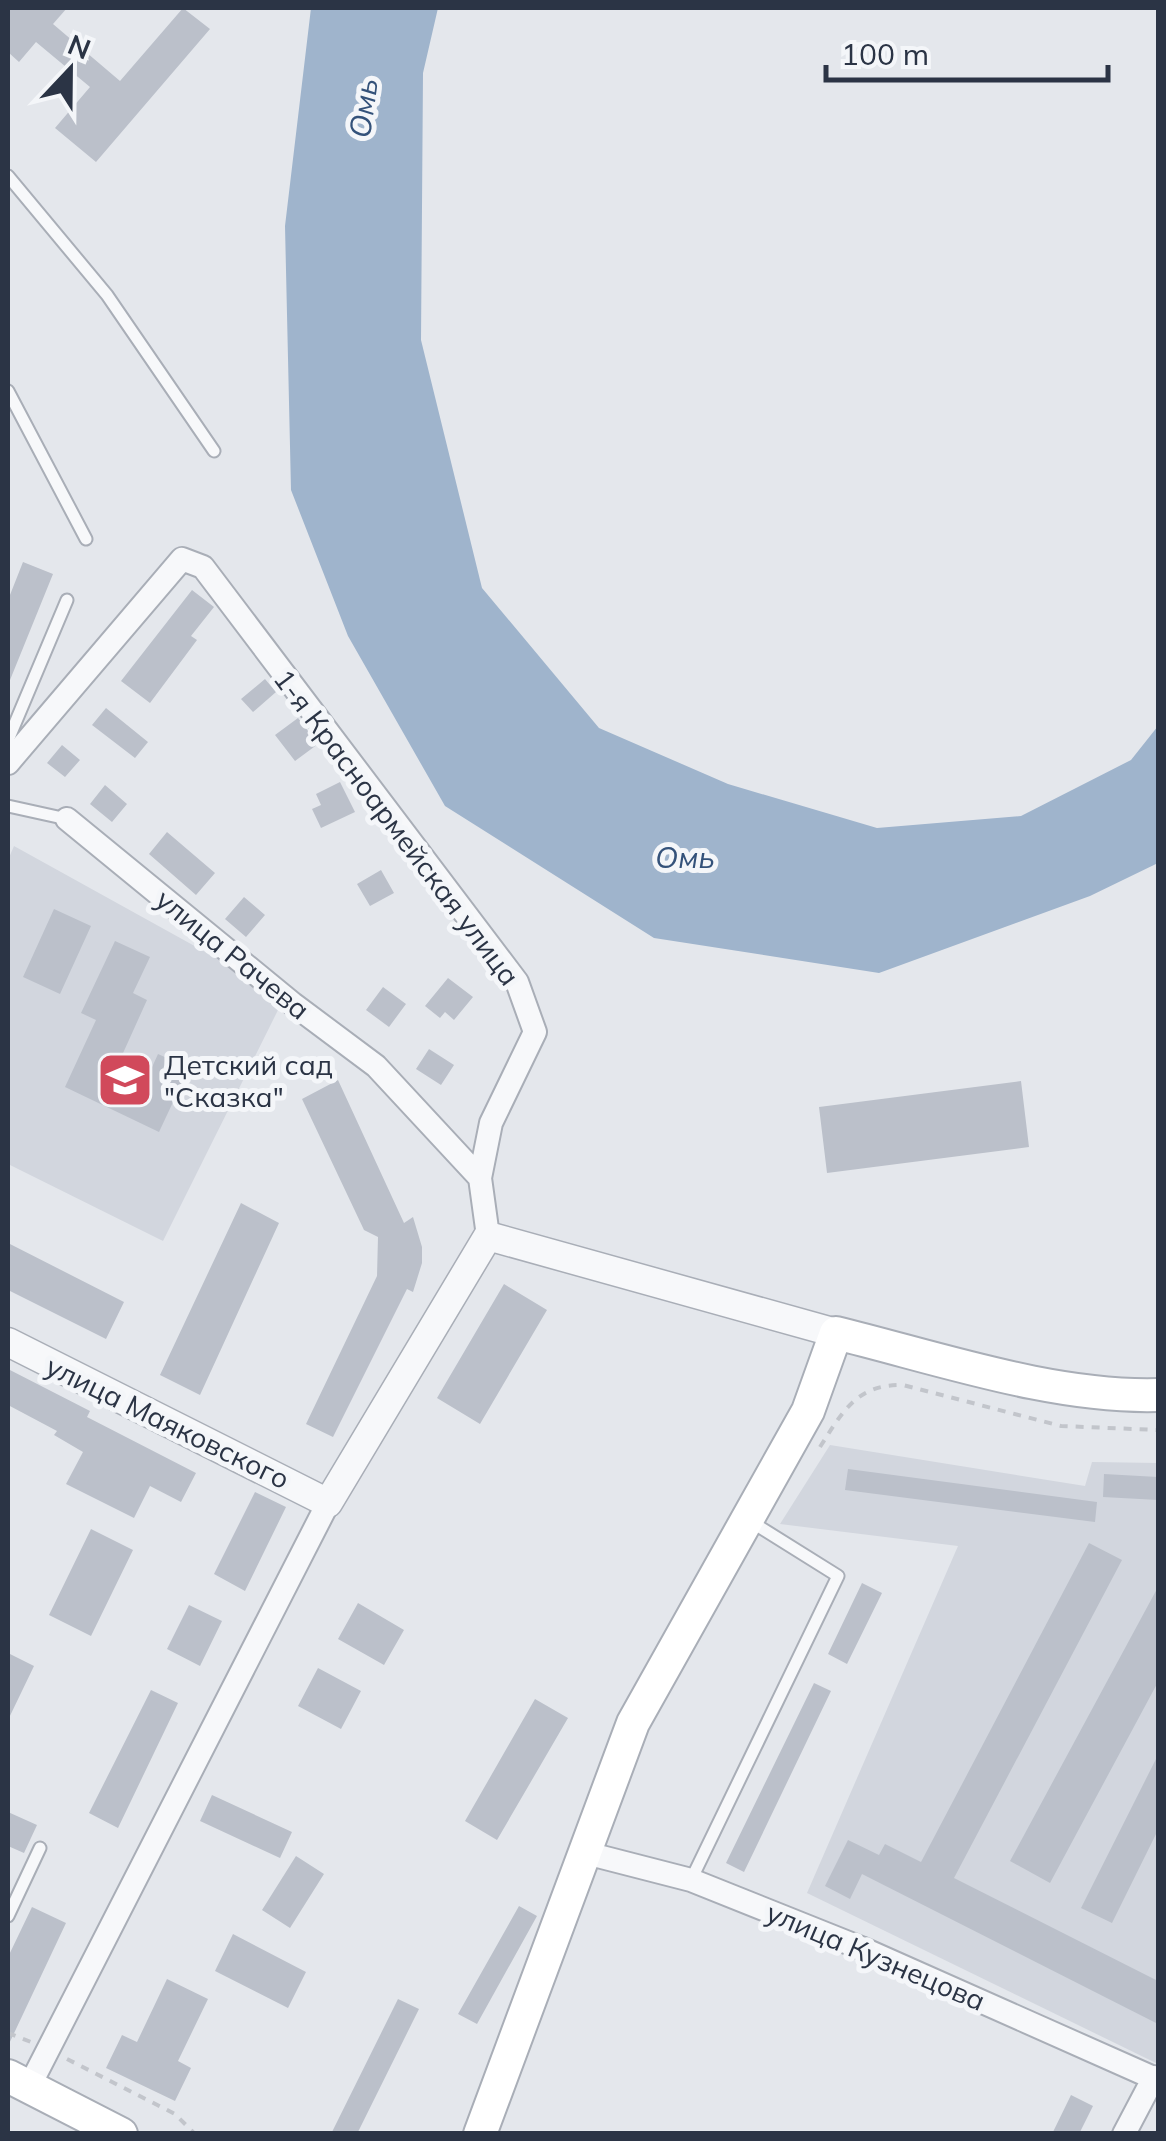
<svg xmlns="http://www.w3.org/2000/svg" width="1166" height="2141" font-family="Mulish,sans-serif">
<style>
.built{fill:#d2d6de}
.water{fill:#9fb4cc}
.building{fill:#bbc0ca}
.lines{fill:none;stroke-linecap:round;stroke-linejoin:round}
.service-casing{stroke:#a9aeb7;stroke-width:15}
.minor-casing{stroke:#a9aeb7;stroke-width:26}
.tertiary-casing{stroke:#a9aeb7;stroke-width:31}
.secondary-casing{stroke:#a9aeb7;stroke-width:36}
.path{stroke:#c2c5cb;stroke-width:4;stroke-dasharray:8 8;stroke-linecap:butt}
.service{stroke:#f7f8fa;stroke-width:11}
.minor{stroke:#f7f8fa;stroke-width:22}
.tertiary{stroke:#f7f8fa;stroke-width:28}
.secondary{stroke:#fff;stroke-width:32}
.labels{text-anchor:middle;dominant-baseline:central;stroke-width:10;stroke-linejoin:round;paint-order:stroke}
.street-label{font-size:28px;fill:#2b3445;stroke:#f4f6f9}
.poi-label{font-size:28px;fill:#2b3445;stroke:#f4f6f9;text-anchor:start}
.water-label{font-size:30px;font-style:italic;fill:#34527a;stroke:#f4f6f9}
</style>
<rect width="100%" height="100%" fill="#e4e7ec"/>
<path class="built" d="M 14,846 L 285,996 L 163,1241 L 8,1164 L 8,860 Z
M 830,1445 L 1085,1486 L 1092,1462 L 1158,1463 L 1158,2064 L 807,1893 L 958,1546 L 780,1524 Z"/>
<path class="water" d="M 311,8 L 438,8 L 423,73 L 421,340 L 482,588 L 599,728 L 728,784 L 877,828 L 1021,816 L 1131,760 L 1158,726 L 1158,863 L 1090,896 L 879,973 L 654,938 L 445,806 L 348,636 L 291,490 L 285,226 Z"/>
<path class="building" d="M 8,8 L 67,8 L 53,24 L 120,81 L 183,8 L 210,29 L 96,162 L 55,128 L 90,87 L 36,42 L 19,62 L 8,52 Z
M 23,562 L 53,574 L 8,685 L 8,600 Z
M 192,590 L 214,607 L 191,636 L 197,640 L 150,703 L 121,681 Z
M 265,679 L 276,692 L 253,712 L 241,699 Z
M 106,708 L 148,742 L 135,758 L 92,725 Z
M 298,718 L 318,744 L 295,761 L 275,735 Z
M 62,745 L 80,760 L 65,777 L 47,763 Z
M 340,782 L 355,812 L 321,828 L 312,809 L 321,805 L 316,794 Z
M 105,785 L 127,804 L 112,822 L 90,804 Z
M 167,832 L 215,873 L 196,895 L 149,854 Z
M 381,870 L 394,893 L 370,906 L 357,884 Z
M 244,897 L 265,915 L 246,937 L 225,919 Z
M 54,909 L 91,926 L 60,994 L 23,977 Z
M 115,941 L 150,957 L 133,993 L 147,1000 L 119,1062 L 148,1076 L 158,1054 L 189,1068 L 159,1132 L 65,1087 L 96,1020 L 81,1013 Z
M 448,978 L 473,997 L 454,1020 L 445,1012 L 440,1018 L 425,1006 Z
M 383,987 L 406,1004 L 389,1027 L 366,1010 Z
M 429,1049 L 454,1065 L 441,1085 L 416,1069 Z
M 338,1080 L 404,1223 L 413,1217 L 422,1247 L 422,1263 L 413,1292 L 407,1289 L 333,1437 L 306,1424 L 377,1276 L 378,1237 L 364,1230 L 302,1099 Z
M 1021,1081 L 1029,1147 L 827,1173 L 819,1107 Z
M 241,1203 L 279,1223 L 200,1395 L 160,1375 Z
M 8,1243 L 124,1302 L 106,1339 L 8,1290 Z
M 504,1284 L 547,1310 L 480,1424 L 437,1398 Z
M 8,1369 L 90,1411 L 87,1417 L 196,1473 L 181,1502 L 150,1486 L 134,1518 L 66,1484 L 83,1452 L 54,1435 L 57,1431 L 8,1405 Z
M 848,1469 L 1097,1502 L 1095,1522 L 845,1490 Z
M 1104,1474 L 1158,1477 L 1158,1500 L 1103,1497 Z
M 255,1492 L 286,1507 L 245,1591 L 214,1574 Z
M 91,1529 L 133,1550 L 91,1636 L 49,1615 Z
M 1089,1543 L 1122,1560 L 954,1878 L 1158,1981 L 1158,2024 L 862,1874 L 850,1899 L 825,1886 L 848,1840 L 879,1855 L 885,1844 L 921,1862 Z
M 862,1583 L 882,1593 L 847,1664 L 828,1654 Z
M 1158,1587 L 1158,1682 L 1050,1883 L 1010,1861 Z
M 358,1603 L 404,1630 L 384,1665 L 338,1639 Z
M 189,1605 L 222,1621 L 200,1666 L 167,1649 Z
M 8,1653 L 34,1666 L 8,1720 Z
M 318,1668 L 361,1691 L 341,1729 L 298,1706 Z
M 814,1683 L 831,1691 L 744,1872 L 726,1863 Z
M 151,1690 L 178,1703 L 118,1828 L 89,1813 Z
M 535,1699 L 568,1718 L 497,1840 L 465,1821 Z
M 1158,1755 L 1158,1830 L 1112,1923 L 1081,1908 Z
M 212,1795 L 292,1832 L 280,1858 L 200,1821 Z
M 8,1812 L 37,1825 L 24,1853 L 8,1846 Z
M 296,1856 L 324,1874 L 290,1928 L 262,1910 Z
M 519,1906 L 537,1916 L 477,2024 L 458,2014 Z
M 32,1907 L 66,1923 L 8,2046 L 8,1957 Z
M 233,1934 L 306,1972 L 288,2008 L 215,1971 Z
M 167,1979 L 208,1999 L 178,2061 L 191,2068 L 175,2101 L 106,2068 L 122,2035 L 137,2042 Z
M 398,1999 L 419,2009 L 357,2134 L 331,2134 Z
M 1071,2095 L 1093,2106 L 1079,2134 L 1052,2134 Z"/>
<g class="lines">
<g class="service-casing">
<path id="service" d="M 8,176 L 107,295 L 214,451
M 8,391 L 86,539
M 8,740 L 67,600
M 8,806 L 67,819
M 691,1880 L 838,1576 L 750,1521
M 8,1916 L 40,1848"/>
</g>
<g class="minor-casing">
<path id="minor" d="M 8,763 L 182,559 L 203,567 L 517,982 L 535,1032 L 491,1123 L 480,1178 L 488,1236
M 67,819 L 293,1004 L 376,1066 L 480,1178
M 586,1853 L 691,1880 L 861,1948 L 1158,2080
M 29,2087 L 328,1503
M 1124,2134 L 1154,2077"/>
</g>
<g class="tertiary-casing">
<path id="tertiary" d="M 8,1342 L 328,1503 L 488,1236 L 836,1333"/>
</g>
<g class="secondary-casing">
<path id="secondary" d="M 8,2076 L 121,2134
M 480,2134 L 633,1723 L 808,1411 L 836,1333 C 938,1358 1053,1398 1158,1395"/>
</g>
<path class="path" d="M 820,1447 C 843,1411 857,1384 903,1385 L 1061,1426 L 1158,1430
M 8,2033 L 31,2042
M 67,2059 L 175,2114 L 195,2134"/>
<use href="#service" class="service"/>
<use href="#minor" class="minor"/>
<use href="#tertiary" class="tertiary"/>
<use href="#secondary" class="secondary"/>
</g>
<defs>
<g id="school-square" transform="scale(2.875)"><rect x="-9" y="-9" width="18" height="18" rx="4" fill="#d1495b" stroke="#f4f6f9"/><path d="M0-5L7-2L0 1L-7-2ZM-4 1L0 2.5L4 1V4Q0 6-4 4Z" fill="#fff"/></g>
</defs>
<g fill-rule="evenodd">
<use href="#school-square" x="125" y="1080"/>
</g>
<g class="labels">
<g class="street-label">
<text transform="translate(397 827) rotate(53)">1-я Красноармейская улица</text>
<text transform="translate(233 954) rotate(39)">улица Рачева</text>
<text transform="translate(168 1422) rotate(26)">улица Маяковского</text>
<text transform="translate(876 1956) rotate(23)">улица Кузнецова</text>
</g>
<g class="poi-label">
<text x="164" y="1064">Детский сад<tspan x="164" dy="32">"Сказка"</tspan></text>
</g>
<g class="water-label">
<text transform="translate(363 108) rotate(-82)">Омь</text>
<text x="685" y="857">Омь</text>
</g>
</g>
<rect width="1166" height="2141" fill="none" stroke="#2b3445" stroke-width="20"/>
<g transform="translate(70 70) rotate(22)" stroke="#f4f6f9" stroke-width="8" paint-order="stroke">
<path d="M0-8L18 38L0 25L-18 38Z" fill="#2b3445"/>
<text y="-15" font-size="28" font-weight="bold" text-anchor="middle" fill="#2b3445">N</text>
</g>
<path d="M826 65v15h282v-15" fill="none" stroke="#2b3445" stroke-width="5"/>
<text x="841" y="65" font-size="30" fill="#2b3445" stroke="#f4f6f9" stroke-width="8" paint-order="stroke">100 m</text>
</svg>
